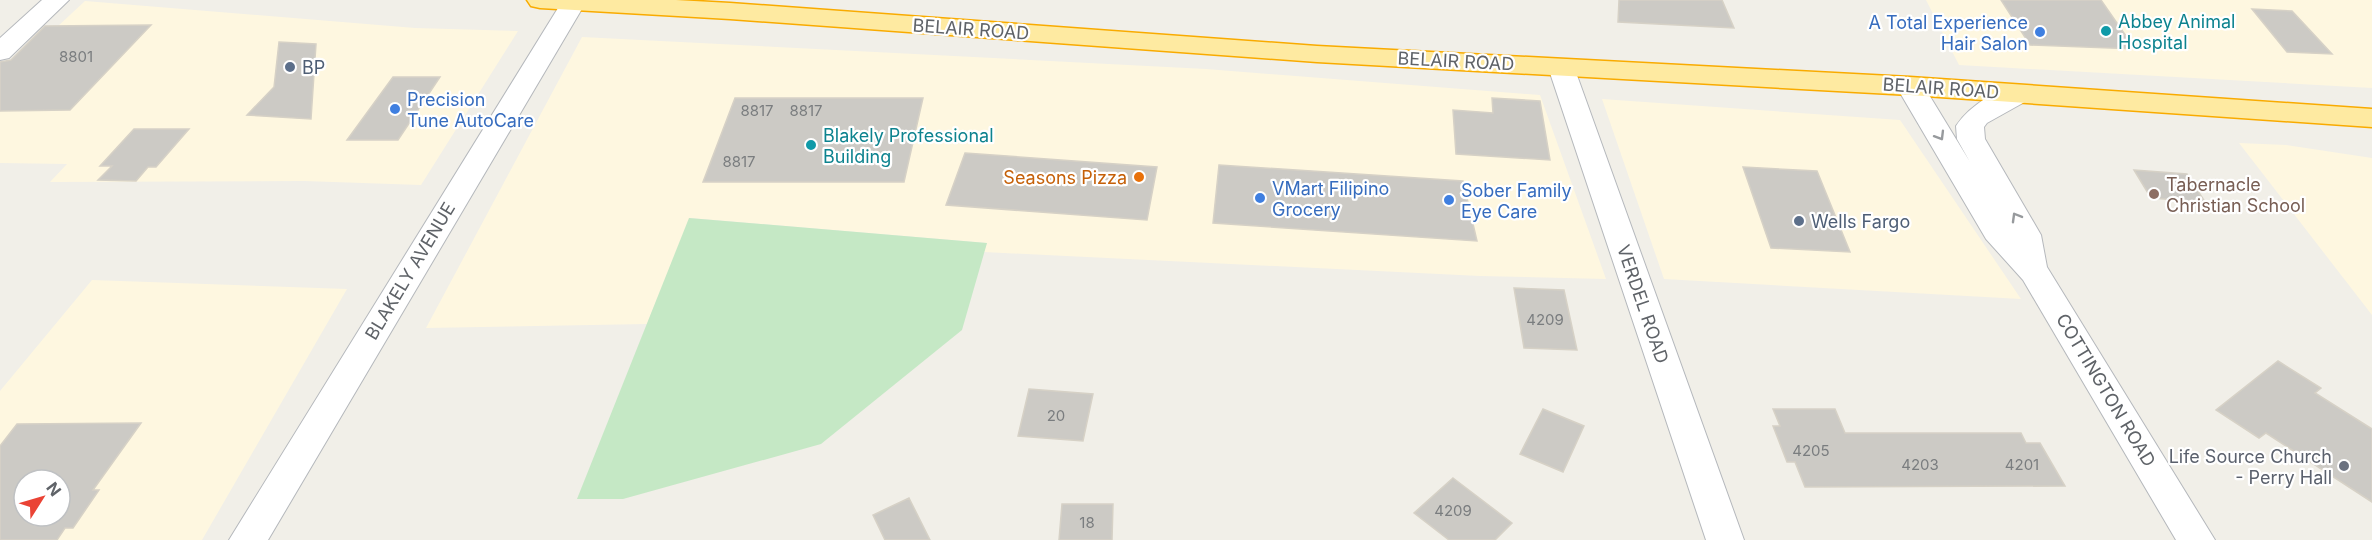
<svg xmlns="http://www.w3.org/2000/svg" width="2372" height="540" font-family="Inter,sans-serif">
<style>
.commercial{fill:#fef7e0;fill-rule:evenodd}
.green{fill:#c5e8c5}
.building{fill:#cccac5;stroke:#d6d1c6;stroke-width:1.5;fill-rule:evenodd}
.lines{fill:none;stroke-linecap:round;stroke-linejoin:round}
.minor-casing{stroke:#b5b8bc;stroke-width:2}
.trunk-casing{stroke:#f9ab00;stroke-width:3}
.minor{fill:#fff;fill-rule:evenodd}
.trunk{fill:#feeaa1;fill-rule:evenodd}
.oneway{stroke:#979a9d}
.culture-dot{fill:#0f9aa8;stroke:#fff;stroke-width:2}
.shop-dot{fill:#3f7fe0;stroke:#fff;stroke-width:2}
.service-dot{fill:#5c6f8a;stroke:#fff;stroke-width:2}
.food-dot{fill:#e8710a;stroke:#fff;stroke-width:2}
.education-dot{fill:#8d6e63;stroke:#fff;stroke-width:2}
.worship-dot{fill:#6b7280;stroke:#fff;stroke-width:2}
.labels{text-anchor:middle;dominant-baseline:central;stroke-width:4.5;stroke-linejoin:round;paint-order:stroke}
.number-label{font-size:15px;fill:#7a7d7f}
.culture-label{font-size:18px;fill:#0d838f;stroke:#fff;text-anchor:start}
.shop-label{font-size:18px;fill:#366cbe;stroke:#fff;text-anchor:start}
.street-label{font-size:18px;fill:#5f6368;stroke:#fff}
.service-label{font-size:18px;fill:#4e5e75;stroke:#fff;text-anchor:start}
.food-label{font-size:18px;fill:#c56008;stroke:#fff;text-anchor:end}
.education-label{font-size:18px;fill:#785e54;stroke:#fff;text-anchor:start}
.worship-label{font-size:18px;fill:#5b616d;stroke:#fff;text-anchor:end}
</style>
<rect width="100%" height="100%" fill="#f1efe8"/>
<path class="commercial" d="M 1926,0 L 2372,0 L 2372,88 L 1959,65 Z
M 85,1 L 415,28 L 518,31 L 421,185 L 304,181 L 50,182 L 67,164 L 0,163 L 0,80 Z
M 582,37 L 1206,69 L 1540,95 L 1606,279 L 1480,276 L 984,252 L 987,243 L 690,218 L 647,324 L 426,328 Z
M 1602,99 L 1900,120 L 2021,299 L 1664,279 Z
M 2239,143 L 2286,145 L 2372,158 L 2372,315 Z
M 92,280 L 347,289 L 202,540 L 0,540 L 0,391 ZM 24,480 L 60,480 L 60,516 L 24,516 Z"/>
<path class="green" d="M 689,218 L 987,243 L 962,330 L 821,444 L 623,499 L 577,499 Z"/>
<path class="building" d="M 1619,0 L 1722,0 L 1734,28 L 1618,22 Z
M 2001,0 L 2101,0 L 2135,49 L 2030,45 Z
M 2252,9 L 2292,11 L 2332,54 L 2287,52 Z
M 151,25 L 70,110 L 0,111 L 0,62 L 11,60 L 45,26 Z
M 279,42 L 316,44 L 311,119 L 247,115 L 274,87 Z
M 393,77 L 440,77 L 398,140 L 347,140 Z
M 735,98 L 923,98 L 904,182 L 703,182 Z
M 1492,98 L 1540,101 L 1550,160 L 1456,154 L 1453,110 L 1493,113 Z
M 134,129 L 189,129 L 156,167 L 148,167 L 136,181 L 98,180 L 112,166 L 100,166 Z
M 965,153 L 1157,167 L 1147,220 L 946,205 Z
M 1219,165 L 1463,181 L 1477,241 L 1213,223 Z
M 1743,167 L 1817,171 L 1850,252 L 1771,248 Z
M 2134,170 L 2187,174 L 2205,202 L 2151,198 Z
M 1514,288 L 1564,290 L 1577,350 L 1524,348 Z
M 2278,361 L 2321,388 L 2315,393 L 2372,429 L 2372,502 L 2266,433 L 2259,438 L 2216,410 Z
M 1029,389 L 1093,394 L 1083,441 L 1018,436 Z
M 1543,409 L 1584,426 L 1563,472 L 1520,454 Z
M 1773,409 L 1835,409 L 1845,433 L 2021,433 L 2026,443 L 2040,443 L 2065,486 L 1805,487 L 1795,462 L 1787,462 L 1773,426 L 1780,426 Z
M 141,423 L 93,490 L 99,490 L 73,528 L 65,528 L 57,540 L 0,540 L 0,446 L 17,424 ZM 24,480 L 60,480 L 60,516 L 24,516 Z
M 1453,478 L 1512,523 L 1495,540 L 1449,540 L 1414,513 Z
M 909,498 L 930,540 L 885,540 L 873,515 Z
M 1062,504 L 1113,504 L 1112,540 L 1059,540 Z"/>
<g class="lines">
<g class="minor-casing">
<path id="minor" d="M 42,0 L 69,0 L 9,58 L 0,60 L 0,38 Z
M 563,0 L 586,2 L 268,540 L 229,540 Z
M 1561,59 L 1570,61 L 1574,67 L 1744,540 L 1706,540 L 1548,67 L 1552,61 Z
M 1910,78 L 1920,80 L 1970,162 L 1957,139 L 1956,126 C 1969,106 2005,81 2030,87 L 2034,93 L 2030,99 L 1987,123 L 1984,127 L 1985,139 L 2041,235 L 2047,267 L 2215,540 L 2176,540 L 2023,280 L 1986,239 L 1896,86 L 1900,80 Z"/>
</g>
<g class="trunk-casing">
<path id="trunk" d="M 527,0 L 676,0 L 730,3 L 1317,46 L 1910,77 L 2372,109 L 2372,127 L 1910,95 L 1317,62 L 730,19 L 540,8 L 531,6 Z"/>
</g>
<use href="#minor" class="minor"/>
<use href="#trunk" class="trunk"/>
</g>
<defs><path id="oneway-chevron" d="M-2-3.5L2.5 0L-2 3.5" fill="none" stroke-width="1.6" stroke-linecap="round" stroke-linejoin="round" transform="scale(1.5)"/></defs>
<g class="oneway">
<use href="#oneway-chevron" transform="translate(1940 136) rotate(59)"/>
<use href="#oneway-chevron" transform="translate(2016 217) rotate(-120)"/>
</g>
<g class="culture-dot">
<circle cx="2106" cy="31" r="6"/>
<circle cx="811" cy="145" r="6"/>
</g>
<g class="shop-dot">
<circle cx="2040" cy="32" r="6"/>
<circle cx="395" cy="109" r="6"/>
<circle cx="1260" cy="198" r="6"/>
<circle cx="1449" cy="200" r="6"/>
</g>
<g class="service-dot">
<circle cx="290" cy="67" r="6"/>
<circle cx="1799" cy="221" r="6"/>
</g>
<circle class="food-dot" cx="1139" cy="177" r="6"/>
<circle class="education-dot" cx="2154" cy="194" r="6"/>
<circle class="worship-dot" cx="2344" cy="466" r="6"/>
<g class="labels">
<g class="number-label">
<text x="76" y="56">8801</text>
<text x="757" y="110">8817</text>
<text x="806" y="110">8817</text>
<text x="739" y="161">8817</text>
<text x="1545" y="319">4209</text>
<text x="1056" y="415">20</text>
<text x="1811" y="450">4205</text>
<text x="1920" y="464">4203</text>
<text x="2022" y="464">4201</text>
<text x="1453" y="510">4209</text>
<text x="1087" y="522">18</text>
</g>
<g class="culture-label">
<text x="2118" y="21">Abbey Animal<tspan x="2118" dy="21">Hospital</tspan></text>
<text x="823" y="135">Blakely Professional<tspan x="823" dy="21">Building</tspan></text>
</g>
<g class="shop-label">
<text x="2028" y="22" text-anchor="end">A Total Experience<tspan x="2028" dy="21">Hair Salon</tspan></text>
<text x="407" y="99">Precision<tspan x="407" dy="21">Tune AutoCare</tspan></text>
<text x="1272" y="188">VMart Filipino<tspan x="1272" dy="21">Grocery</tspan></text>
<text x="1461" y="190">Sober Family<tspan x="1461" dy="21">Eye Care</tspan></text>
</g>
<g class="street-label">
<text transform="translate(971 29) rotate(4)">BELAIR ROAD</text>
<text transform="translate(1456 61) rotate(3)">BELAIR ROAD</text>
<text transform="translate(1941 88) rotate(4)">BELAIR ROAD</text>
<text transform="translate(410 271) rotate(-59)">BLAKELY AVENUE</text>
<text transform="translate(1643 304) rotate(71)">VERDEL ROAD</text>
<text transform="translate(2106 390) rotate(59)">COTTINGTON ROAD</text>
</g>
<g class="service-label">
<text x="302" y="67">BP</text>
<text x="1811" y="221">Wells Fargo</text>
</g>
<g class="food-label">
<text x="1127" y="177">Seasons Pizza</text>
</g>
<g class="education-label">
<text x="2166" y="184">Tabernacle<tspan x="2166" dy="21">Christian School</tspan></text>
</g>
<g class="worship-label">
<text x="2332" y="456">Life Source Church<tspan x="2332" dy="21">- Perry Hall</tspan></text>
</g>
</g>
<g transform="translate(42 498) rotate(53)"><circle r="28" fill="#ffffff" stroke="#bfc1c3" stroke-width="1.5"/>
<path d="M0-4.5L10 22L0 15L-10 22Z" fill="#ea4335"/>
<text y="-9" font-size="16" font-weight="bold" text-anchor="middle" fill="#5f6368">N</text>
</g>
</svg>
